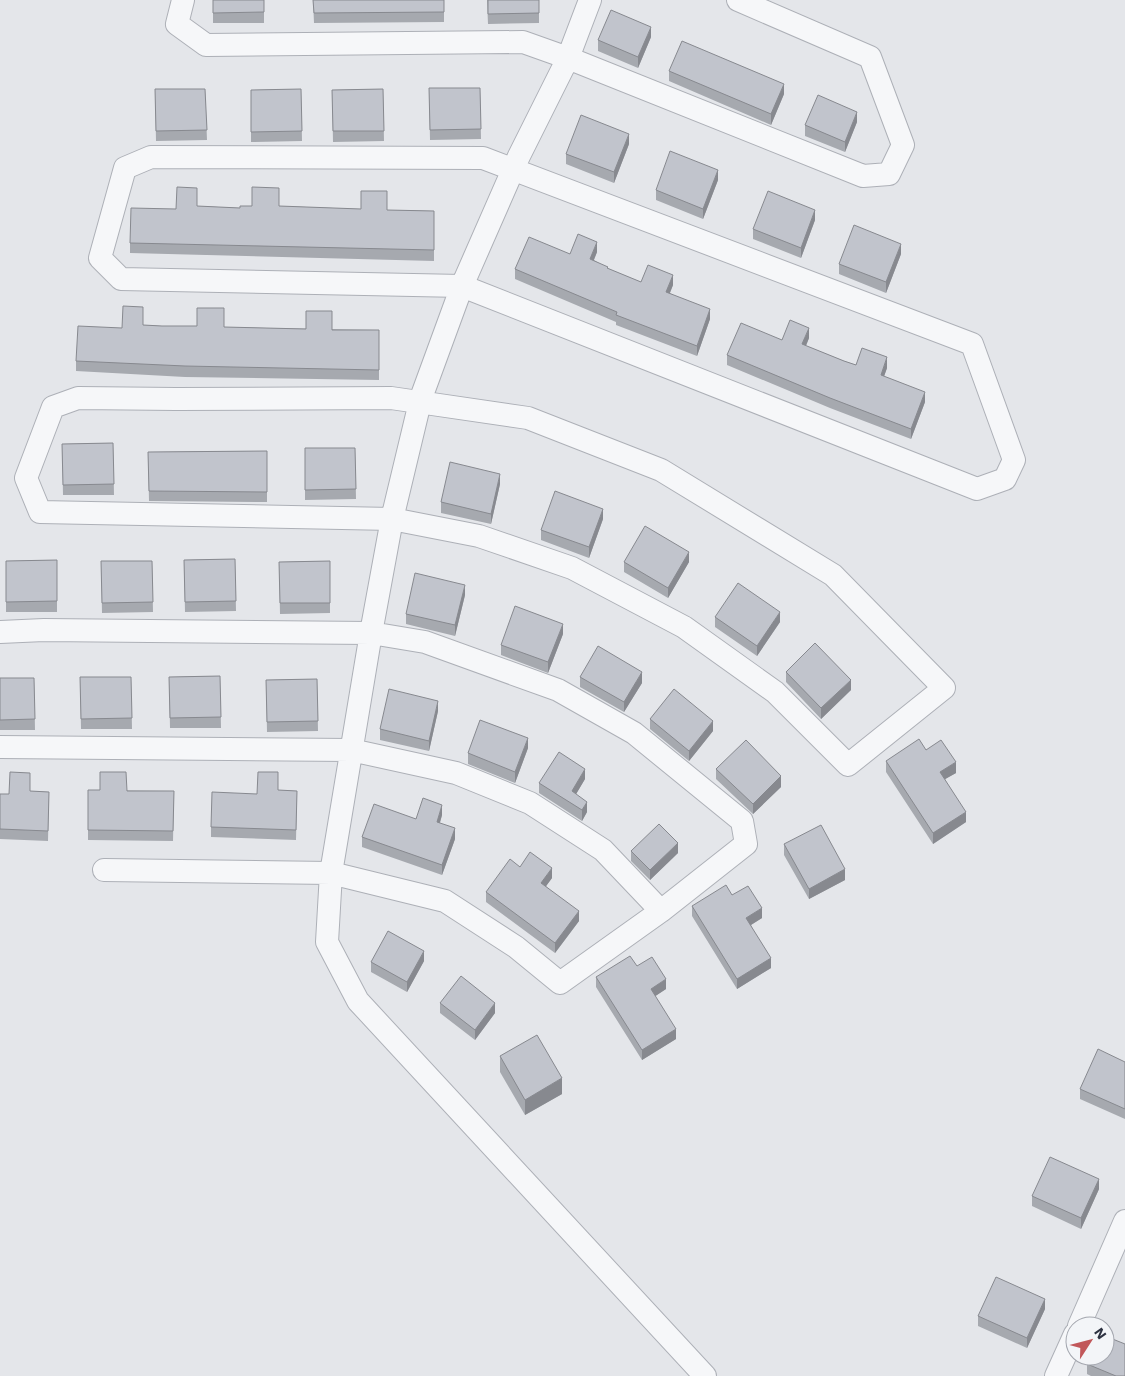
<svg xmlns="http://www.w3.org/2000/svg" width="1125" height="1376" font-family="'Work Sans',sans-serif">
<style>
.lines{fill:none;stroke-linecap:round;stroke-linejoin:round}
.minor-casing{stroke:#adb0b7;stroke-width:24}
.minor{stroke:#f6f7f9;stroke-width:22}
.wall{fill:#a6a9af}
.shaded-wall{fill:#87898f}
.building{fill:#c1c4cc;stroke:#87898f}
</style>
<rect width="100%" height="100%" fill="#e4e6ea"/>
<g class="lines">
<g class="minor-casing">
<path id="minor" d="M 183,0 L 177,24 L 206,45 L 523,42 L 568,58 L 863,176 L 889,174 L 903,145 L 870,57 L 738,0
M 590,0 L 568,58 L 519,156 L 462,286 L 421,398 L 392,519 L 371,633 L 331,873 L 327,942 L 358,1001 L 705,1376
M 151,157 L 483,158 L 972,344 L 1014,460 L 1005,479 L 977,489 L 462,286 L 121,279 L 100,258 L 125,168 Z
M 78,398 L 176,399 L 391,398 L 528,418 L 661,470 L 833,575 L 944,688 L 848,765 L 775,692 L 684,627 L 572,568 L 479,536 L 392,519 L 40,512 L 26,478 L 53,407 Z
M 0,632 L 44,630 L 371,633 L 425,642 L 558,690 L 634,733 L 742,821 L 746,844 L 661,911 L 560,983 L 516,947 L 445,901 L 331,873 L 104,870
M 0,747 L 351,750 L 456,773 L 530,803 L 603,850 L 661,911
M 1079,1326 L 1125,1221
M 1056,1376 L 1075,1334"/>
</g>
<use href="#minor" class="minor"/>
</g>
<path class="wall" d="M 213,0 L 264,0 L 264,23 L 213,23 Z
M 313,0 L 444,0 L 444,22 L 314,23 Z
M 487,0 L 539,0 L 539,23 L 488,24 Z
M 651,37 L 638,68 L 598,51 L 598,40 Z
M 669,71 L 784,94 L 771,125 L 669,81 Z
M 429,88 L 480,88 L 481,139 L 430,140 Z
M 155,89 L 205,89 L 207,140 L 156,141 Z
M 301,89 L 302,141 L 251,142 L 251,90 Z
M 383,89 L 384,141 L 333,142 L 332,90 Z
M 857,122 L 845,152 L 805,136 L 805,125 Z
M 629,144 L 614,183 L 566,164 L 566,154 Z
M 718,180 L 703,219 L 656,200 L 656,190 Z
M 197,206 L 240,208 L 279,206 L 387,210 L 434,211 L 434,261 L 130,253 L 130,243 L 176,209 Z
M 815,220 L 801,258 L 753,239 L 753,229 Z
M 597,252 L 594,260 L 608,269 L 641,282 L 673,285 L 670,293 L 710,319 L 697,356 L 616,325 L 616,322 L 515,279 L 515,269 L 570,254 Z
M 901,254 L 886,293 L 839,274 L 839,264 Z
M 143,325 L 162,326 L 379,330 L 379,380 L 185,377 L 76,371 L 76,361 L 122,328 Z
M 809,338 L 806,346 L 844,361 L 856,365 L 887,368 L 884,376 L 925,402 L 911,439 L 830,408 L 727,365 L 727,355 L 782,340 Z
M 113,443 L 114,495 L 63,495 L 62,444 Z
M 305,448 L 355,448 L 356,499 L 305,500 Z
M 267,451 L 267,502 L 149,501 L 148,452 Z
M 500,484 L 491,524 L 441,513 L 441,502 Z
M 603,519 L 589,558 L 541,540 L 541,530 Z
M 235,559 L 236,611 L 185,612 L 184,560 Z
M 57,560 L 57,612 L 6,612 L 6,561 Z
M 101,561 L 152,561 L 153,612 L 102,613 Z
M 330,561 L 330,613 L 280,614 L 279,562 Z
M 624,562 L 689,562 L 668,598 L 624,572 Z
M 465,595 L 455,636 L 406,624 L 406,614 Z
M 715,617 L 780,622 L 757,656 L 715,627 Z
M 563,634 L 548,673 L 501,655 L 501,645 Z
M 786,672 L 851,690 L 821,719 L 786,682 Z
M 220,676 L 221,728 L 170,728 L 169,677 Z
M 80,677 L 131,677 L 132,729 L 81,729 Z
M 580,677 L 642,683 L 624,712 L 580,687 Z
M 0,678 L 34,678 L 35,730 L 0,730 Z
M 317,679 L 318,731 L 267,732 L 266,680 Z
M 438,711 L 429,751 L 380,740 L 380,729 Z
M 650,719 L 713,731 L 689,761 L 650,729 Z
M 528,748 L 515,783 L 468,764 L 468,753 Z
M 926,750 L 956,773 L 945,779 L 966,822 L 933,844 L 886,772 L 886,761 Z
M 716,769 L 781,787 L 753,814 L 716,779 Z
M 585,779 L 576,794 L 587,812 L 582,821 L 539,793 L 539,783 Z
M 88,790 L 174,791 L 173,841 L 88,840 Z
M 278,790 L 297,791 L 296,840 L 211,837 L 211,827 L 257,794 Z
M 30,791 L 49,792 L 48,841 L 0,839 L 0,794 L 9,794 Z
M 442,815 L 440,823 L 455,839 L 442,875 L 362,847 L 362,837 L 416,819 Z
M 784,844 L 845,880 L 809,899 L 784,855 Z
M 631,851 L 678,853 L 650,880 L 631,861 Z
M 520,867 L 552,878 L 546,886 L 579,921 L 555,953 L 486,902 L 486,892 Z
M 732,895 L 762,918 L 751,925 L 771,968 L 737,989 L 692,916 L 692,906 Z
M 424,961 L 407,992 L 371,972 L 371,962 Z
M 637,966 L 666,989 L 655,996 L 676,1039 L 642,1060 L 596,987 L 596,977 Z
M 440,1003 L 495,1013 L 475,1040 L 440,1013 Z
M 500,1056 L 562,1094 L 525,1115 L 500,1072 Z
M 1125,1062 L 1125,1119 L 1080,1099 L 1080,1089 Z
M 1099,1189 L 1081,1229 L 1032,1206 L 1032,1196 Z
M 1045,1309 L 1027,1348 L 978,1326 L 978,1316 Z
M 1087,1364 L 1125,1376 L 1091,1376 L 1087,1374 Z"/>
<path class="shaded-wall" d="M 651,27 L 651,37 L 638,68 L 638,57 Z
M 784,84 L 784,94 L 771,125 L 771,114 Z
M 857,112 L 857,122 L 845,152 L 845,142 Z
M 629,134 L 629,144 L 614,183 L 614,172 Z
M 718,170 L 718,180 L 703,219 L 703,209 Z
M 815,210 L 815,220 L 801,258 L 801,248 Z
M 597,242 L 597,252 L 590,269 L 590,259 Z
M 901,244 L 901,254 L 886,293 L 886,282 Z
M 673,275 L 673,285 L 666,302 L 666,292 Z
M 710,309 L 710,319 L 697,356 L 697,346 Z
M 809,328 L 809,338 L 802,355 L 802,344 Z
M 887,357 L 887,368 L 881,385 L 881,375 Z
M 925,392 L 925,402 L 911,439 L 911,429 Z
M 500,474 L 500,484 L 491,524 L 491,514 Z
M 603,509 L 603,519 L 589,558 L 589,547 Z
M 689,552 L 689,562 L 668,598 L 668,588 Z
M 465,585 L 465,595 L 455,636 L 455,625 Z
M 780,612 L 780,622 L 757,656 L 757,646 Z
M 563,624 L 563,634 L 548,673 L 548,662 Z
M 642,672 L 642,683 L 624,712 L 624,702 Z
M 851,680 L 851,690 L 821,719 L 821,708 Z
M 438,701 L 438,711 L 429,751 L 429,741 Z
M 713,721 L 713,731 L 689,761 L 689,751 Z
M 528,738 L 528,748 L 515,783 L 515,772 Z
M 956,762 L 956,773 L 940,782 L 940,772 Z
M 585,769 L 585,779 L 572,801 L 572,791 Z
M 781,776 L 781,787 L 753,814 L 753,804 Z
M 587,802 L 587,812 L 582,821 L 582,810 Z
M 442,805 L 442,815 L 437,832 L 437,822 Z
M 966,812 L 966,822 L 933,844 L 933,833 Z
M 455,828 L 455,839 L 442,875 L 442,865 Z
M 678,843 L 678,853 L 650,880 L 650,870 Z
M 552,868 L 552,878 L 541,893 L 541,883 Z
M 845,869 L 845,880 L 809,899 L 809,889 Z
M 762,908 L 762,918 L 746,928 L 746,918 Z
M 579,911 L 579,921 L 555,953 L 555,943 Z
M 424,951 L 424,961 L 407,992 L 407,982 Z
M 771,958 L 771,968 L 737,989 L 737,979 Z
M 666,979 L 666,989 L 651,999 L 651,989 Z
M 495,1003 L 495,1013 L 475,1040 L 475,1030 Z
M 676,1029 L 676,1039 L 642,1060 L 642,1050 Z
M 562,1078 L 562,1094 L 525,1115 L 525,1100 Z
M 1099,1179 L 1099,1189 L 1081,1229 L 1081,1218 Z
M 1045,1299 L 1045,1309 L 1027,1348 L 1027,1338 Z"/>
<path class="building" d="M 213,0 L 264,0 L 264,12 L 213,13 Z
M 313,0 L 444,0 L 444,12 L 314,13 Z
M 488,0 L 539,0 L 539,13 L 488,14 Z
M 611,10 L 651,27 L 638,57 L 598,40 Z
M 682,41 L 784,84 L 771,114 L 669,71 Z
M 429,88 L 480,88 L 481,129 L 430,130 Z
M 155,89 L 205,89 L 207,130 L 156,131 Z
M 301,89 L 302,131 L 251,132 L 251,90 Z
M 383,89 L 384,131 L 333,131 L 332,90 Z
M 818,95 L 857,112 L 845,142 L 805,125 Z
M 581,115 L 629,134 L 614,172 L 566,154 Z
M 670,151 L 718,170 L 703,209 L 656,190 Z
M 177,187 L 197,188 L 197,206 L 240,208 L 240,206 L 252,206 L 252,187 L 279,188 L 279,206 L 361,209 L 361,191 L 387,191 L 387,210 L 434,211 L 434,250 L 130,243 L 131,208 L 176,209 Z
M 768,191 L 815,210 L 801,248 L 753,229 Z
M 854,225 L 901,244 L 886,282 L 839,264 Z
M 578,234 L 597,242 L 590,259 L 608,267 L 607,268 L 641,282 L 648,265 L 673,275 L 666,292 L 710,309 L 697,346 L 616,315 L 617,312 L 515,269 L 529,237 L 570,254 Z
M 123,306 L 143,307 L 143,325 L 162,326 L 197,326 L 197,308 L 224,308 L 224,327 L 306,329 L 306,311 L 332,311 L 332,330 L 379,330 L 379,370 L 185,366 L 76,361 L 78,326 L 122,328 Z
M 790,320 L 809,328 L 802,344 L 844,361 L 856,365 L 862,348 L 887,357 L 881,375 L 925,392 L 911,429 L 830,398 L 727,355 L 741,323 L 782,340 Z
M 113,443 L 114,484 L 63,485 L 62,444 Z
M 305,448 L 355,448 L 356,489 L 305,490 Z
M 267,451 L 267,492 L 149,491 L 148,452 Z
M 450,462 L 500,474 L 491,514 L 441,502 Z
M 555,491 L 603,509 L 589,547 L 541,530 Z
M 645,526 L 689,552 L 668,588 L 624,562 Z
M 235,559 L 236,601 L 185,602 L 184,560 Z
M 57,560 L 57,601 L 6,602 L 6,561 Z
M 101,561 L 152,561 L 153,602 L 102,603 Z
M 330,561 L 330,603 L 280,603 L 279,562 Z
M 415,573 L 465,585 L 455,625 L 406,614 Z
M 738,583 L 780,612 L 757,646 L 715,617 Z
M 515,606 L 563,624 L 548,662 L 501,645 Z
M 815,643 L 851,680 L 821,708 L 786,672 Z
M 598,646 L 642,672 L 624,702 L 580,677 Z
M 220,676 L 221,717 L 170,718 L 169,677 Z
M 80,677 L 131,677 L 132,718 L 81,719 Z
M 0,678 L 34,678 L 35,719 L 0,720 Z
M 317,679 L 318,721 L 267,722 L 266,680 Z
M 389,689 L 438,701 L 429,741 L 380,729 Z
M 674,689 L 713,721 L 689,751 L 650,719 Z
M 480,720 L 528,738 L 515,772 L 468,753 Z
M 919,739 L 926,750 L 941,740 L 956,762 L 940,772 L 966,812 L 933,833 L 886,761 Z
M 746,740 L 781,776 L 753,804 L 716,769 Z
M 559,752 L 585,769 L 572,791 L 587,802 L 582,810 L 539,783 Z
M 10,772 L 30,773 L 30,791 L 49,792 L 48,831 L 0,829 L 0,794 L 9,794 Z
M 100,772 L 126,772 L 127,791 L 174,791 L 173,831 L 88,830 L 88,790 L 100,790 Z
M 258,772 L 278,772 L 278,790 L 297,791 L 296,830 L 211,827 L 212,792 L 257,794 Z
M 423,798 L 442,805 L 437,822 L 455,828 L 442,865 L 362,837 L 374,804 L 416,819 Z
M 659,824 L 678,843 L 650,870 L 631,851 Z
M 821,825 L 845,869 L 809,889 L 784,844 Z
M 530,852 L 552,868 L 541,883 L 579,911 L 555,943 L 486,892 L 510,859 L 520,867 Z
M 726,885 L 732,895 L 748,886 L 762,908 L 746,918 L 771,958 L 737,979 L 692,906 Z
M 388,931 L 424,951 L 407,982 L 371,962 Z
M 630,956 L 637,966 L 652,957 L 666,979 L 651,989 L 676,1029 L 642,1050 L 596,977 Z
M 461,976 L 495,1003 L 475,1030 L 440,1003 Z
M 537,1035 L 562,1078 L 525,1100 L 500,1056 Z
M 1098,1049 L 1125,1062 L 1125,1109 L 1080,1089 Z
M 1050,1157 L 1099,1179 L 1081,1218 L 1032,1196 Z
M 996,1277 L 1045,1299 L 1027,1338 L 978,1316 Z
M 1105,1336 L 1125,1344 L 1125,1376 L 1116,1376 L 1087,1364 L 1090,1356 L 1105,1356 Z"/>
<g transform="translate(1090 1341) rotate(54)"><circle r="24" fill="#f3f5f8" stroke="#a4a7af"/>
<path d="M0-4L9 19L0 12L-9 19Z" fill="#c1575a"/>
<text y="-8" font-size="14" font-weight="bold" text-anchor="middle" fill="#2d3241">N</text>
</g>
</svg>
